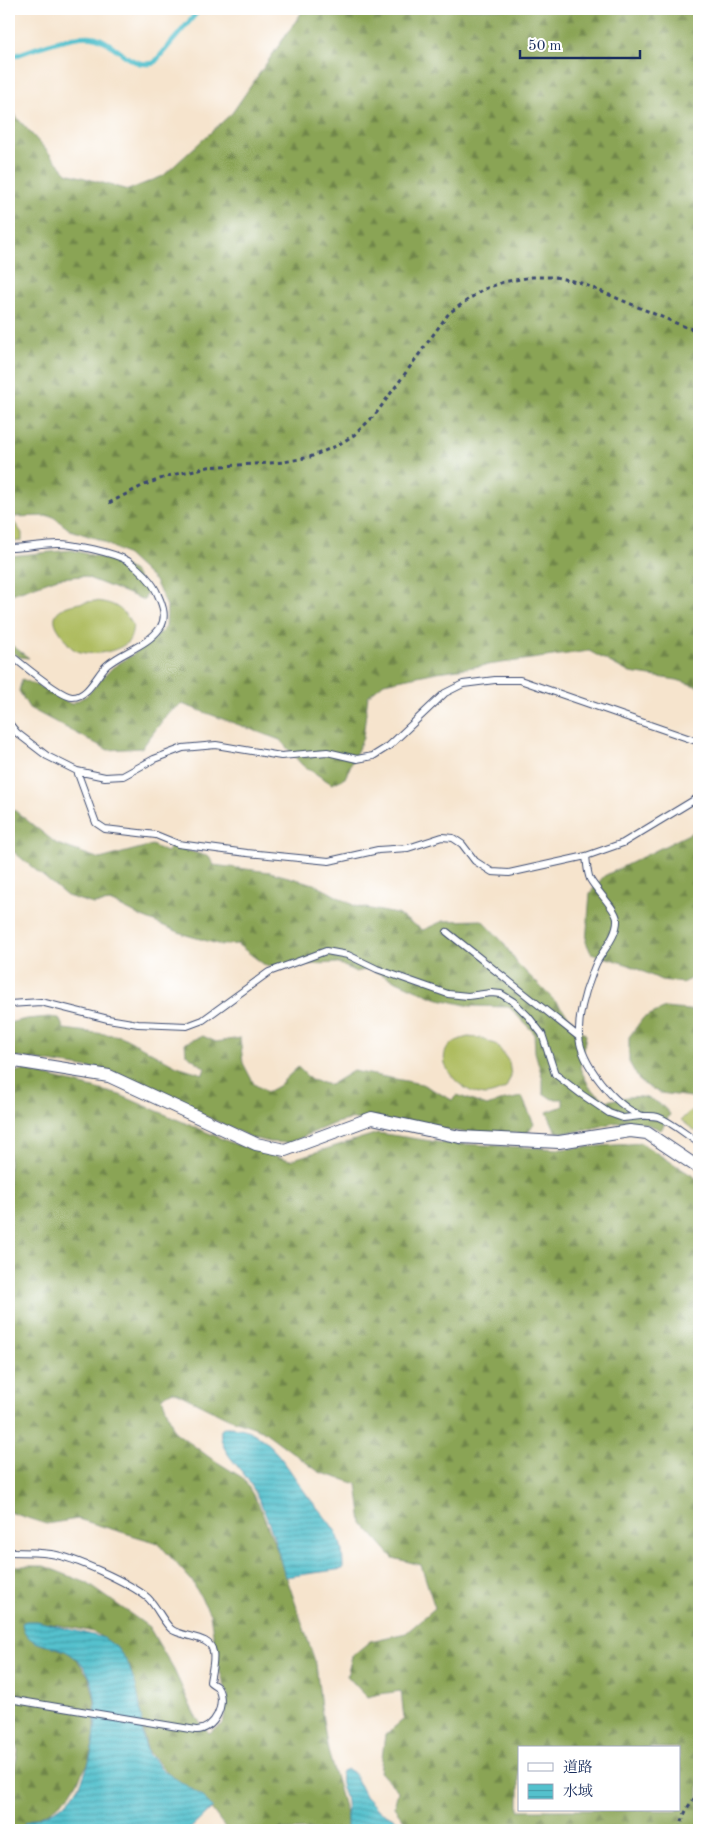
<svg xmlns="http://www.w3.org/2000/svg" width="708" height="1839" font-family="'Old Standard TT','Noto Serif JP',serif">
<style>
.grass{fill:#aebc5e;stroke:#64765e}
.forest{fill:url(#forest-firs);stroke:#526a5a;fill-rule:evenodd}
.water{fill:url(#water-rules);stroke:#387896}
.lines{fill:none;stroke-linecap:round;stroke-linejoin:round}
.stream{stroke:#54c1cd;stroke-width:5}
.service-casing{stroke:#3c4a6f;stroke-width:8}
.minor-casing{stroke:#3c4a6f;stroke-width:14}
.path{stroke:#3c4a6f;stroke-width:3;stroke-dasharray:4 4;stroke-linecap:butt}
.service{stroke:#fff;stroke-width:6}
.minor{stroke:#fff;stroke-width:12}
</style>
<defs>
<pattern id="forest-firs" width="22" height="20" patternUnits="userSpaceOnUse" patternTransform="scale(1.25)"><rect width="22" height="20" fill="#8aa455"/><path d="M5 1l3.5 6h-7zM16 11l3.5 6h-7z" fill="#70864a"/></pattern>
<pattern id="water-rules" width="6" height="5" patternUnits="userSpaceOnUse" patternTransform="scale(1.25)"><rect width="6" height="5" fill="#54c1cd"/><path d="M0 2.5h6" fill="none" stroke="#459daa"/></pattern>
</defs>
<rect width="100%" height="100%" fill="#fff"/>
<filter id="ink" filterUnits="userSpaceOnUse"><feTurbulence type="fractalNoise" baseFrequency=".02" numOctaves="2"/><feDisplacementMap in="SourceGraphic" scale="10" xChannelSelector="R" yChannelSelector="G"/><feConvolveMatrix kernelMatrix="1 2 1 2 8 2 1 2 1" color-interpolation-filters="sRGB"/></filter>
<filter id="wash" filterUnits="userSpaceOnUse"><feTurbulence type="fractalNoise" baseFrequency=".0096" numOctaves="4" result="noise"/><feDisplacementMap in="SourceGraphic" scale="20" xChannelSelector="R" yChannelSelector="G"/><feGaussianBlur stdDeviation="1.12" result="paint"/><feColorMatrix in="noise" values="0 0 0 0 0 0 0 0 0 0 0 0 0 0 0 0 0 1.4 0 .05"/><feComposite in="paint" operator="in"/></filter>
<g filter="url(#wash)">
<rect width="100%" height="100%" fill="#f6e4cd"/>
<path class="grass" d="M 9,522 L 14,522 L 22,533 L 22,541 L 9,542 Z
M 95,601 C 115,603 122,608 133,625 C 132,631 132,638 127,643 C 115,653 85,658 72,648 C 67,644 64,637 60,632 C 41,606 78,603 95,601 Z
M 468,1037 L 480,1038 L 497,1045 L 509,1062 L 511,1076 L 506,1088 C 500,1091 492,1095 484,1095 C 455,1092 420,1048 468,1037 Z
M 699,1108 L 699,1134 L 681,1120 L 688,1113 Z"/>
<path class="forest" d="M 304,9 L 699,9 L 699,687 L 677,680 L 630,673 L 589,651 L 437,672 L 384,683 L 368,696 L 363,738 L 345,778 L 332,784 L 302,765 L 280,740 L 182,704 L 168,713 L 142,748 L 108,750 L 29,708 L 19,691 L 22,679 L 45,689 L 71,704 L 86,696 L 112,668 L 150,643 L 166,627 L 167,606 L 155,581 L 127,555 L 98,539 L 70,530 L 52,516 L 9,517 L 9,109 L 67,173 L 128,190 L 163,176 L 232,113 Z
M 72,550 L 118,562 L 135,573 L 147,593 L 144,600 L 83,576 L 58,578 L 9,595 L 9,556 Z
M 9,643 L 10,644 L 29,658 L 19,657 L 9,650 Z
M 9,806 L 57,844 L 100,859 L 152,845 L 166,852 L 172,846 L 210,857 L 213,865 L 270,872 L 314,884 L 355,906 L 397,914 L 423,930 L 443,921 L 482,920 L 502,941 L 517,963 L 556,1002 L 586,1035 L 580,1068 L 590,1088 L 607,1101 C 632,1095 652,1092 670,1114 L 661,1130 C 628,1114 612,1125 580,1131 C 572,1133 563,1132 556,1132 L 547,1112 L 563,1106 L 563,1099 L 552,1099 L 543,1093 L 543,1080 L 535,1052 L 534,1033 L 509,1007 L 470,1006 L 435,998 L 369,969 L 356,972 L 338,963 L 266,966 L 237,944 L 221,945 L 186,935 L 142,917 L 112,902 L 93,904 L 67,896 L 9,848 Z
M 699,829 L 699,975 L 682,983 L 661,980 L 629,965 L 591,953 L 586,942 L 590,893 L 604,876 Z
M 665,1008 L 699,1011 L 699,1098 L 660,1093 L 640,1082 L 629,1062 L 629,1037 L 643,1018 Z
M 49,1017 L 59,1018 L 64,1029 L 121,1036 L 177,1066 L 203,1074 L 205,1068 L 186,1054 L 185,1043 L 203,1036 L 216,1042 L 240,1038 L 243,1063 L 254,1084 L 267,1092 L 278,1086 L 298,1067 L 311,1080 L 330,1085 L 353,1071 L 422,1084 L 452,1100 L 457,1095 L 487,1106 L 500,1101 L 522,1097 L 534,1124 L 528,1133 L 500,1133 L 478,1134 L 353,1119 L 335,1123 L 289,1143 L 270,1142 L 252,1138 L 109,1071 L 9,1056 L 9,1023 L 26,1019 Z
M 24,1070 L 120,1095 L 232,1143 L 290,1160 L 378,1133 L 444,1143 L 561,1149 L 641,1143 L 699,1180 L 699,1830 L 467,1830 L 408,1826 L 394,1807 L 398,1791 L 380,1772 L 385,1735 L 404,1719 L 401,1691 L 380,1694 L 367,1697 L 347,1676 L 352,1656 L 370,1641 L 406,1633 L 435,1608 L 421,1565 L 393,1558 L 362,1523 L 357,1484 L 319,1472 L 262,1430 L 228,1418 L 173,1391 L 162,1397 L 174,1431 L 209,1457 L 243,1478 L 259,1505 L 278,1552 L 316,1664 L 321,1707 L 328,1751 L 348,1821 L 347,1830 L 227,1830 L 207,1803 L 173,1778 L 148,1752 L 142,1730 L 137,1692 L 118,1649 L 94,1632 L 59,1625 L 35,1622 L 23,1623 L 23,1629 L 38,1643 L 66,1651 L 75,1657 L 89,1677 L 95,1700 L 95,1734 L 89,1762 L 70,1794 L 51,1811 L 24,1823 L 28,1830 L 9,1830 L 9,1788 L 11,1786 L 18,1751 L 9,1727 L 9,1566 L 44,1566 L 87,1583 L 149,1627 L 174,1670 L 195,1716 L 209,1733 L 223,1724 L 228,1696 L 218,1666 L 210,1614 L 192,1581 L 158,1543 L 78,1519 L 46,1524 L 9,1512 L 9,1073 ZM 519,1748 L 679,1748 L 679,1810 L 519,1810 Z
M 99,1826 L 120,1826 L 125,1830 L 89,1830 Z"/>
<path class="water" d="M 225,1427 C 236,1427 246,1428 255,1434 C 278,1448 291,1473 307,1495 C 316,1507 328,1519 336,1532 C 342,1544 343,1556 343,1569 L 285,1577 C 276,1543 267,1510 248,1480 C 238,1465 218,1449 221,1430 Z
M 26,1621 L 37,1621 L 104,1638 L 116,1647 L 127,1661 L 136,1686 L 140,1706 L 143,1738 L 148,1754 L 164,1771 L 199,1794 L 213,1807 L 189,1830 L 124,1830 L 110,1825 L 98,1826 L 88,1830 L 27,1830 L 24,1823 C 38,1817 57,1812 68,1801 C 94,1776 106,1701 86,1670 C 81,1662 72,1654 63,1650 C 48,1644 25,1646 22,1623 Z
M 347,1769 L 353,1772 L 365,1796 L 377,1809 L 397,1820 L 424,1828 L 466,1830 L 347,1830 C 347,1821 347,1811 346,1802 C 345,1792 337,1781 342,1771 Z"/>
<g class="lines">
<path class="stream" d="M 9,58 C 27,51 76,32 95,37 C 117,43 129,69 154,63 L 200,9"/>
</g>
</g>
<g filter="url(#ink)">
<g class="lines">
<g class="service-casing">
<path id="service" d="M 9,548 C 25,548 42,544 58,544 C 74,544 115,553 128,561 C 140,569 153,582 158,595 C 163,606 167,618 160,628 C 147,646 124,651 107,665 C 97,674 88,698 72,697 C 59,696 21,663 9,654
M 9,723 L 17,733 L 47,756 L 77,771 L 105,777 L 123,776 L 154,759 L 183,748 L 216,745 L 281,756 L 327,752 L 357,759 L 373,756 L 389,746 L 445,693 L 463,684 L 495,680 L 520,680 L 699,742
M 77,771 L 96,823 L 105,829 L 156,835 L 178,844 L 247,853 L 329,861 L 378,850 L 408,848 L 442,837 L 453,838 L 462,844 L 475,861 L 492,872 L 509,873 L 586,856 L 623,843 L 699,797
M 586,856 C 587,863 587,872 590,879 C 596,890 616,909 617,919 C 618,934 605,948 598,960 C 595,965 593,971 591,977 C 584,994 578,1018 579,1036 C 581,1064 614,1104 639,1115 C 645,1117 652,1115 658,1117 C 672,1122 686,1135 699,1143
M 447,932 L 579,1037
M 9,1004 L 41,1002 L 108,1019 L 138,1024 L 187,1026 L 203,1020 L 269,972 L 326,951 L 348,955 L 377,969 L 448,994 L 468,996 L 491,993 L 501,994 L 514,1002 L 528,1016 L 542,1034 L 555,1074 L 581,1094 L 609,1113 L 623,1118 L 641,1116
M 9,1552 C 23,1552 37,1552 51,1554 C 74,1557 130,1583 148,1598 C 157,1607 162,1620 171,1629 C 182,1638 211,1635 213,1652 C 215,1661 211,1673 210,1682 C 212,1684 215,1685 217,1687 C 228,1703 214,1731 196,1730 L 9,1699"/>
</g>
<g class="minor-casing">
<path id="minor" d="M 9,1060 L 109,1076 L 256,1144 L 285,1150 L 372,1118 L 460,1137 L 559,1142 L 630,1131 L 647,1133 L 699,1168"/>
</g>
<path class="path" d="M 109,503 L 142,486 L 168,476 L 208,467 L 284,462 L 310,457 L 336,446 L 354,435 L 375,415 L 449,313 L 482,290 L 503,282 L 532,277 L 555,277 L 581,283 L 683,326 L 699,331
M 680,1830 C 684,1814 686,1806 699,1794"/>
<use href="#service" class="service"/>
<use href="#minor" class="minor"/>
</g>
</g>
<rect width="708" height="1839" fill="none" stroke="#fff" stroke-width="30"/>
<rect x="518" y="1746" width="162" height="65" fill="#ffffff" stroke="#a4acbf"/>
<rect x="528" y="1763" width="25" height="8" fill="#ffffff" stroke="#a4acbf"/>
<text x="563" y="1772" font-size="15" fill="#1b2f5e">道路</text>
<rect x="528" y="1784" width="25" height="15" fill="url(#water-rules)" stroke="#a4acbf"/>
<text x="563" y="1796" font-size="15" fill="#1b2f5e">水域</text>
<path d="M520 50v8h120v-8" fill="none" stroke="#1b2f5e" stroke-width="2.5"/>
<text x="528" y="50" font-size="15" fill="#1b2f5e" stroke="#ffffff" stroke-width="4" paint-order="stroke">50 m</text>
</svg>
